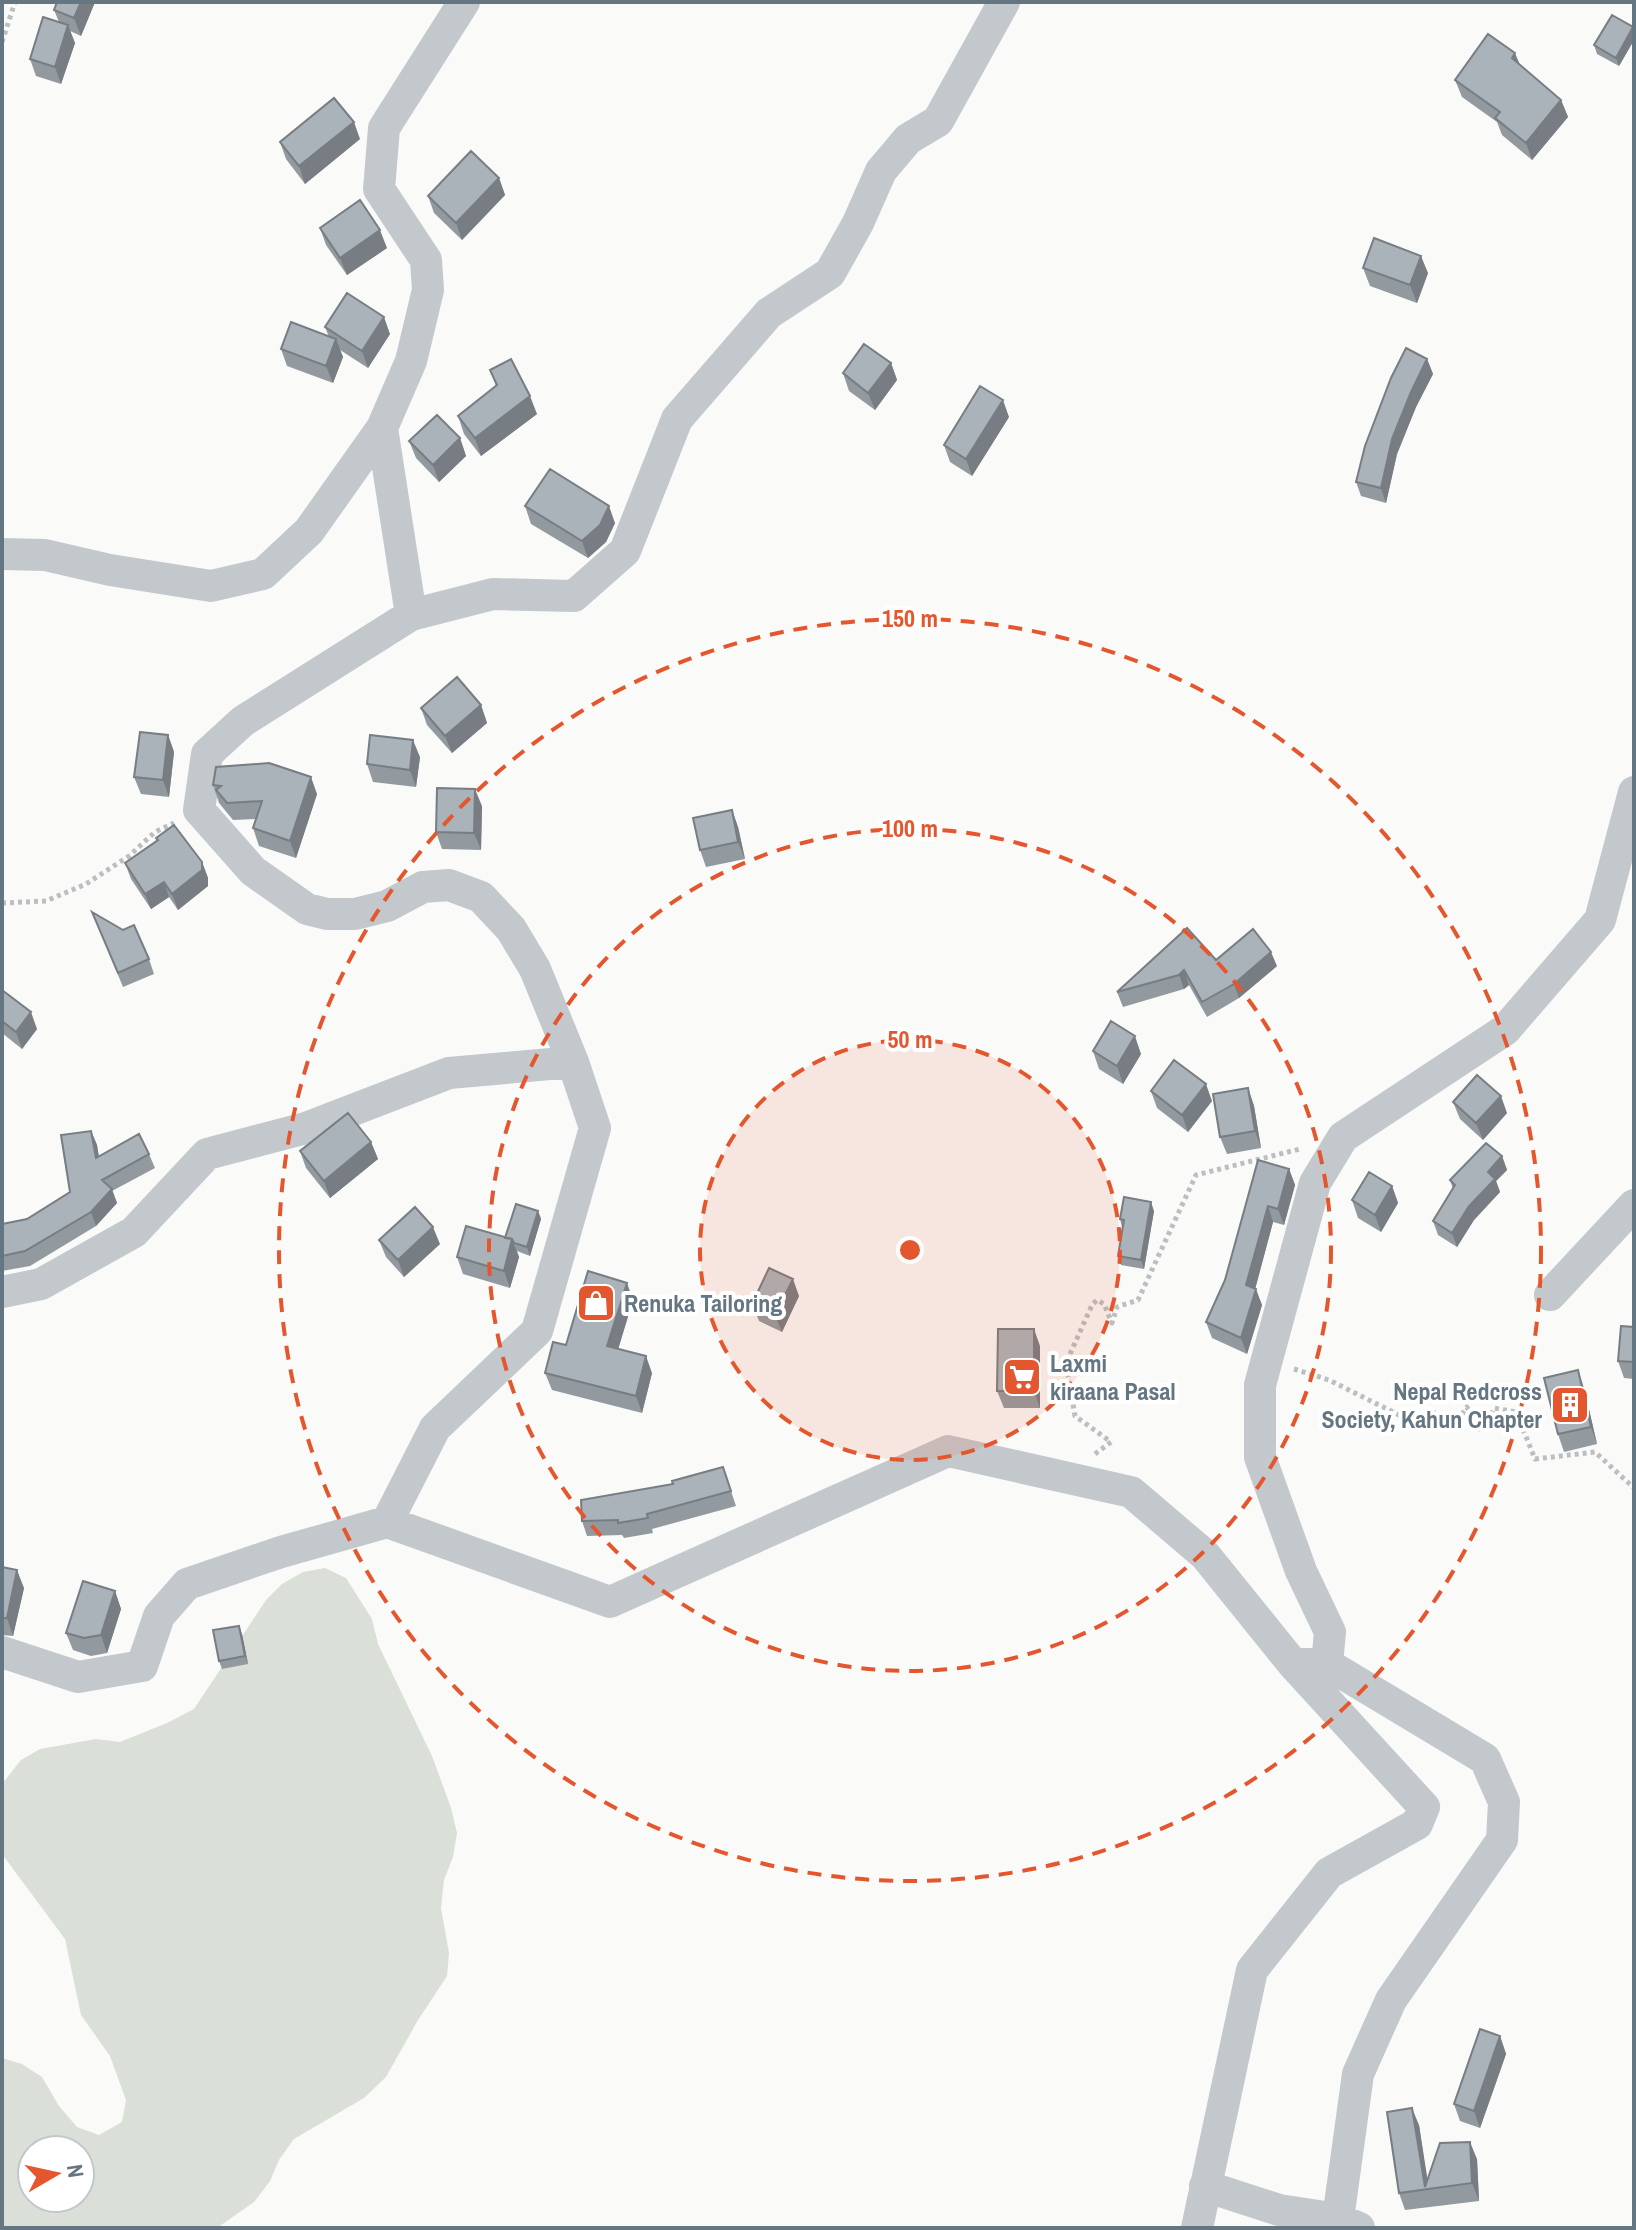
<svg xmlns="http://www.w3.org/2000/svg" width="1636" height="2230" font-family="'Archivo Narrow',sans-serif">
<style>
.green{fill:#dadfd7;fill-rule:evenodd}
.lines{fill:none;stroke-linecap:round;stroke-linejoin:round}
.path{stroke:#bbbfc2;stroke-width:5;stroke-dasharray:4 4;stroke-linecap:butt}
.street{stroke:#c3c8cc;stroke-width:32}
.wall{fill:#929a9f}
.shaded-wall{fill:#777d82}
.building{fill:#aab3b9;stroke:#777d82;stroke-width:2}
.ring{fill:none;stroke:#e4572e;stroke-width:4;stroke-dasharray:14 10}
.labels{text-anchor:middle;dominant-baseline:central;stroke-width:8;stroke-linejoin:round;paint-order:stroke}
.poi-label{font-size:24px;font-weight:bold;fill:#657683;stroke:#fff;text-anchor:start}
.centre{fill:#e4572e;stroke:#fff;stroke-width:4}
.ring-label{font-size:24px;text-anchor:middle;font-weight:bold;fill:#e4572e;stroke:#fff;stroke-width:8;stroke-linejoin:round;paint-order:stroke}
</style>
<rect width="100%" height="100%" fill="#fafaf8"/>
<path class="green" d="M 325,1568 L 346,1578 L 372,1619 L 378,1644 L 432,1756 L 451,1808 L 457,1833 L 453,1857 L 444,1880 L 441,1908 L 449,1953 L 447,1976 L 418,2020 L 386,2077 L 364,2098 L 294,2139 L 279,2160 L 270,2181 L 254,2202 L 217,2228 L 2,2228 L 2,2058 L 22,2064 L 42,2077 L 59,2106 L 77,2127 L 99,2135 L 122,2122 L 126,2100 L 110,2056 L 81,2015 L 65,1939 L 2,1854 L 2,1784 L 21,1760 L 40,1749 L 96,1739 L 120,1742 L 167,1723 L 194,1709 L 266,1600 L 282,1584 L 303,1572 ZM 32,2150 L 80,2150 L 80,2198 L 32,2198 Z"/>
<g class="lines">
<path class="path" d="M 2,42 L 15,2
M 2,903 L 46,901 L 86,884 L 129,856 L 155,832 L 174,823
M 1294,1369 L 1329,1380 L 1409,1420 L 1433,1411 L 1443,1431 L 1456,1423 L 1467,1407 L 1478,1429 L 1486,1428 L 1494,1408 L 1516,1412 L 1535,1459 L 1595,1452 L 1634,1488
M 1095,1454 L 1111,1442 L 1075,1416 L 1066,1363 L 1092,1305 L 1097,1300 L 1104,1304 L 1112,1323 L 1117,1307 L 1138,1300 L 1196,1175 L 1300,1149"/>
<path class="street" d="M 464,2 L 384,128 L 379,189 L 426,260 L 428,290 L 411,361 L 382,428 L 411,615 L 243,721 L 207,754 L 199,810 L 253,871 L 307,909 L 327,914 L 355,914 L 387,906 L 423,887 L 449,885 L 481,897 L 511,929 L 535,969 L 573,1062 L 595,1128 L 537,1331 L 435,1428 L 387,1522 L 610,1602 L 948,1451 L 1131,1492 L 1205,1555 L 1293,1664 L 1327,1664 L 1485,1759 L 1504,1802 L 1502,1840 L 1391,2000 L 1358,2074 L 1338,2219
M 2,554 L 45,555 L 110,570 L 211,586 L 263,574 L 309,531 L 382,428
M 411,615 L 493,594 L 574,596 L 625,551 L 677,419 L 769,313 L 830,273 L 858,223 L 881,171 L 908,139 L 938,121 L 1004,2
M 2,1292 L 41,1284 L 134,1232 L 207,1154 L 306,1128 L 449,1073 L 573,1062
M 1550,1295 L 1634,1205
M 2,1652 L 78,1677 L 142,1666 L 159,1616 L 187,1584 L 281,1552 L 387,1522
M 1327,1664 L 1330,1632 L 1301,1571 L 1260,1457 L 1260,1385 L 1315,1183 L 1343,1137 L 1505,1030 L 1600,920 L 1634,792
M 1205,2186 L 1279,2210 L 1338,2219 L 1359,2228
M 1197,2228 L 1252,1970 L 1329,1873 L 1417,1824 L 1424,1807 L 1293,1664"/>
</g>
<path class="wall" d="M 57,2 L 95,2 L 81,36 L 70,31 L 75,43 L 61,84 L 36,76 L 30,59 L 59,22 L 54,10 Z
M 1634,29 L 1634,40 L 1619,66 L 1597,54 L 1594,45 Z
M 1519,64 L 1561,100 L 1568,117 L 1532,160 L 1502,135 L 1497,122 L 1462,97 L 1455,80 Z
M 360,139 L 305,184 L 286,159 L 280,142 Z
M 499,178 L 505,195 L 462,240 L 434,213 L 428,196 Z
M 320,228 L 387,248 L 347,275 L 326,245 Z
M 1363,268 L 1428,273 L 1417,303 L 1370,286 Z
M 325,327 L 390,334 L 368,368 L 340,350 L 343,357 L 333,383 L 287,366 L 281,349 L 329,337 Z
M 1427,359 L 1433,374 L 1416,407 L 1397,454 L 1386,503 L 1361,496 L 1356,482 Z
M 891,363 L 897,380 L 875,410 L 849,391 L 843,373 Z
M 490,370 L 537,414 L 481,456 L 464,434 L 458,416 L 496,386 Z
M 1009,417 L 972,476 L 950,462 L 944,445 Z
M 460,438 L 466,456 L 439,482 L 416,458 L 409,441 Z
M 525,506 L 615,523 L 606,542 L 588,558 L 531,524 Z
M 481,705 L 487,723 L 452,753 L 427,725 L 421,708 Z
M 168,735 L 174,752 L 169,797 L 141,794 L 134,777 Z
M 420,757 L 416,787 L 373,782 L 367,764 Z
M 213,785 L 317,794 L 296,858 L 259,846 L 253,828 L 256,819 L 233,820 L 219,803 Z
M 482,806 L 481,850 L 442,849 L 436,832 Z
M 732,810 L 738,827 L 745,859 L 706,867 L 700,850 Z
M 156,838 L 202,862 L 208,878 L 208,886 L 178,910 L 169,897 L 151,909 L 131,879 L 125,863 L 157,841 Z
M 92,912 L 149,959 L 154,974 L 123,987 Z
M 1216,960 L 1277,966 L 1239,998 L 1207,1017 L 1189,985 L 1184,989 L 1123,1007 L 1117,992 Z
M 2,990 L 37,1029 L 22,1049 L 2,1033 Z
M 1093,1051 L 1141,1054 L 1123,1084 L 1099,1069 Z
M 1248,1088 L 1254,1106 L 1261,1148 L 1227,1154 L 1220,1137 Z
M 1151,1091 L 1212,1101 L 1188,1132 L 1157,1108 Z
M 1453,1102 L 1507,1113 L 1483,1140 L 1460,1119 Z
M 91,1131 L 97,1145 L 99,1157 L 149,1154 L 155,1168 L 112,1191 L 117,1203 L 96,1226 L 30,1266 L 2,1271 L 2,1224 L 27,1219 L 70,1192 Z
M 371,1142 L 378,1159 L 330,1198 L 306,1168 L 300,1151 Z
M 1502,1156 L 1507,1170 L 1496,1181 L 1500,1192 L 1474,1220 L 1457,1247 L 1438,1235 L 1433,1221 L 1453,1189 L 1450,1180 Z
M 1289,1169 L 1295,1185 L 1284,1225 L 1273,1222 L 1255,1289 L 1262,1305 L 1247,1354 L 1212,1338 L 1206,1322 L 1225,1280 Z
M 1392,1186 L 1398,1203 L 1381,1232 L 1358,1218 L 1352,1200 Z
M 538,1211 L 541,1219 L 530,1256 L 517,1251 L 519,1257 L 510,1288 L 463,1274 L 457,1257 L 505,1238 Z
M 1154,1211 L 1144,1269 L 1121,1265 L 1118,1256 L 1122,1227 L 1120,1219 Z
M 379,1240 L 440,1244 L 404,1277 L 386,1257 Z
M 799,1296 L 782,1332 L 759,1321 L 752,1304 Z
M 633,1300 L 618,1349 L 652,1373 L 642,1413 L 552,1390 L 545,1373 L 566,1345 Z
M 1634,1327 L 1634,1379 L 1624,1378 L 1618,1361 Z
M 1040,1346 L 1040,1408 L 1004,1408 L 997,1391 Z
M 1584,1388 L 1597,1444 L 1564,1452 L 1558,1434 Z
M 723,1467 L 736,1506 L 652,1529 L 653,1533 L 624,1538 L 622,1535 L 587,1536 L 582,1521 Z
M 2,1567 L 24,1588 L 13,1636 L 2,1635 Z
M 115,1591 L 121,1609 L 107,1653 L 91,1656 L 73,1650 L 66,1633 Z
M 242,1634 L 248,1664 L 222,1669 L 219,1661 Z
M 1500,2036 L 1506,2054 L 1480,2128 L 1460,2121 L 1454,2104 Z
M 1419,2125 L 1427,2180 L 1477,2159 L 1479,2201 L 1405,2210 L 1399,2193 Z"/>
<path class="shaded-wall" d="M 81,2 L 95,2 L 81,36 L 74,18 Z
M 68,25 L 75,43 L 61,84 L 55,67 Z
M 1633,27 L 1634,40 L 1619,66 L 1616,58 Z
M 1515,53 L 1522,70 L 1512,58 Z
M 1561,100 L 1568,117 L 1532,160 L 1526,143 Z
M 354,122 L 360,139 L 305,184 L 299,166 Z
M 499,178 L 505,195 L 462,240 L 456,223 Z
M 380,230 L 387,248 L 347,275 L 340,258 Z
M 1421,256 L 1428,273 L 1417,303 L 1410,285 Z
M 384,317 L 390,334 L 368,368 L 362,351 Z
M 336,339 L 343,357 L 333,383 L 326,366 Z
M 1427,359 L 1433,374 L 1416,407 L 1397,454 L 1386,503 L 1381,488 L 1392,439 L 1411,392 Z
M 891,363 L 897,380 L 875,410 L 868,393 Z
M 530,396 L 537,414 L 481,456 L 475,438 Z
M 1003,400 L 1009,417 L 972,476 L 966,459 Z
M 460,438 L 466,456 L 439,482 L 433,465 Z
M 609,506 L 615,523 L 606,542 L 588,558 L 582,541 Z
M 481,705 L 487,723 L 452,753 L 445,736 Z
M 168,735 L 174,752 L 169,797 L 163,780 Z
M 413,740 L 420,757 L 416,787 L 410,770 Z
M 311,777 L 317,794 L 296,858 L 290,841 Z
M 475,789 L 482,806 L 481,850 L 474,833 Z
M 732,810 L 738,827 L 745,859 L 738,842 Z
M 202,862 L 208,878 L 208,886 L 178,910 L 172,894 Z
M 164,882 L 169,897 L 151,909 L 145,894 Z
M 1271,952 L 1277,966 L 1239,998 L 1234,984 Z
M 1184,970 L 1189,985 L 1184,989 L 1179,975 Z
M 31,1012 L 37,1029 L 22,1049 L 16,1032 Z
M 1135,1036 L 1141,1054 L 1123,1084 L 1117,1066 Z
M 1206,1084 L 1212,1101 L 1188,1132 L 1182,1115 Z
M 1248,1088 L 1254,1106 L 1261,1148 L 1255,1131 Z
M 1501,1096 L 1507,1113 L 1483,1140 L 1476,1123 Z
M 91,1131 L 97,1145 L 101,1172 L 96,1158 Z
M 371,1142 L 378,1159 L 330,1198 L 324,1181 Z
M 1502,1156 L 1507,1170 L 1496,1181 L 1500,1192 L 1474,1220 L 1457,1247 L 1452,1233 L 1488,1172 Z
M 1289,1169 L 1295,1185 L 1284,1225 L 1278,1209 Z
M 1392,1186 L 1398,1203 L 1381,1232 L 1375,1215 Z
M 112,1189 L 117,1203 L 96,1226 L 91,1212 Z
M 1151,1202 L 1154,1211 L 1144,1269 L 1141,1260 Z
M 1268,1206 L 1273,1222 L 1252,1301 L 1246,1285 Z
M 538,1211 L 541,1219 L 530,1256 L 527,1247 Z
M 433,1227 L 440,1244 L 404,1277 L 398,1260 Z
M 512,1239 L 519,1257 L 510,1288 L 504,1271 Z
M 793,1279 L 799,1296 L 782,1332 L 775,1315 Z
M 627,1283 L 633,1300 L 614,1363 L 607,1346 Z
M 1256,1289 L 1262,1305 L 1247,1354 L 1241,1338 Z
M 1034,1329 L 1040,1346 L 1040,1408 L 1034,1391 Z
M 646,1356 L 652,1373 L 642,1413 L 636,1396 Z
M 1578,1370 L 1584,1388 L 1597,1444 L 1591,1427 Z
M 17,1570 L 24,1588 L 13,1636 L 7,1618 Z
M 115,1591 L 121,1609 L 107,1653 L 101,1635 Z
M 239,1626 L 242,1634 L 248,1664 L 245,1656 Z
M 1500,2036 L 1506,2054 L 1480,2128 L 1474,2111 Z
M 1412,2108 L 1419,2125 L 1429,2189 L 1425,2187 Z
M 1470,2142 L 1477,2159 L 1479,2201 L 1472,2183 Z"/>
<path class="building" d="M 57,2 L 81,2 L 74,18 L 54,10 Z
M 1612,15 L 1633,27 L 1616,58 L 1594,45 Z
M 43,17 L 68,25 L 55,67 L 30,59 Z
M 1488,34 L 1515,53 L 1512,58 L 1561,100 L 1526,143 L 1495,118 L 1500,112 L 1455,80 Z
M 334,98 L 354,122 L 299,166 L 280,142 Z
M 471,151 L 499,178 L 456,223 L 428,196 Z
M 360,200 L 380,230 L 340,258 L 320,228 Z
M 1374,238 L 1421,256 L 1410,285 L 1363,268 Z
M 347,293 L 384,317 L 362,351 L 325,327 Z
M 291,322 L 336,339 L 326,366 L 281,349 Z
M 864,344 L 891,363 L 868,393 L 843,373 Z
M 1406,348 L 1427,359 L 1411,392 L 1392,439 L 1381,488 L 1356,482 L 1365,446 L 1391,378 Z
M 511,359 L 530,396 L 475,438 L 458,416 L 497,385 L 490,370 Z
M 980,386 L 1003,400 L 966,459 L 944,445 Z
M 437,415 L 460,438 L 433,465 L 409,441 Z
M 550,469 L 609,506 L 600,525 L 582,541 L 525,506 Z
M 457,677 L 481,705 L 445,736 L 421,708 Z
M 140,732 L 168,735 L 163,780 L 134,777 Z
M 370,735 L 413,740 L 410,770 L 367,764 Z
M 269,763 L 311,777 L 290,841 L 253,828 L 262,801 L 227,803 L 216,790 L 221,786 L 213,785 L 216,767 Z
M 437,788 L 475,789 L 474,833 L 436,832 Z
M 732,810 L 738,842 L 700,850 L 693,818 Z
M 174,825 L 202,862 L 202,870 L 172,894 L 164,882 L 145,894 L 125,863 L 158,840 L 156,838 Z
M 92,912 L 123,930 L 134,925 L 149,959 L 118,973 Z
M 1187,928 L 1216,960 L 1253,929 L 1271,952 L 1234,984 L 1202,1002 L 1184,970 L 1179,975 L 1117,992 Z
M 2,990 L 31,1012 L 16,1032 L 2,1021 Z
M 1111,1021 L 1135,1036 L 1117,1066 L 1093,1051 Z
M 1174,1060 L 1206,1084 L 1182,1115 L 1151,1091 Z
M 1477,1075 L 1501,1096 L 1476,1123 L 1453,1102 Z
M 1248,1088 L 1255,1131 L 1220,1137 L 1213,1094 Z
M 348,1113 L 371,1142 L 324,1181 L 300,1151 Z
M 91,1131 L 96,1158 L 139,1134 L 149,1154 L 102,1180 L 112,1189 L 91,1212 L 25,1251 L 2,1256 L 2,1224 L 27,1219 L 70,1192 L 61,1135 Z
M 1486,1143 L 1502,1156 L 1488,1172 L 1495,1179 L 1469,1206 L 1452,1233 L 1433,1221 L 1455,1185 L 1450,1180 Z
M 1258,1160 L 1289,1169 L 1278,1209 L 1268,1206 L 1246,1285 L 1256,1289 L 1241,1338 L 1206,1322 L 1225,1280 Z
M 1369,1172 L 1392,1186 L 1375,1215 L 1352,1200 Z
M 1124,1197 L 1151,1202 L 1141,1260 L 1118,1256 L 1124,1220 L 1120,1219 Z
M 516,1204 L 538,1211 L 527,1247 L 514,1243 L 512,1239 L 505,1238 Z
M 415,1207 L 433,1227 L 398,1260 L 379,1240 Z
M 466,1226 L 512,1239 L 504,1271 L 457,1257 Z
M 769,1268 L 793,1279 L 775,1315 L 752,1304 Z
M 588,1271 L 627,1283 L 607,1346 L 646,1356 L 636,1396 L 545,1373 L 553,1342 L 566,1345 Z
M 1621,1326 L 1634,1327 L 1634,1362 L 1618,1361 Z
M 998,1329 L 1034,1329 L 1034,1391 L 997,1391 Z
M 1578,1370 L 1591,1427 L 1558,1434 L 1544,1378 Z
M 723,1467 L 731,1491 L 647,1514 L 648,1518 L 618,1523 L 618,1520 L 582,1521 L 581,1500 L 673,1484 L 672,1481 Z
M 2,1567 L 17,1570 L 7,1618 L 2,1618 Z
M 83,1581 L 115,1591 L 101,1635 L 84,1638 L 66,1633 Z
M 239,1626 L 245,1656 L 219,1661 L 213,1630 Z
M 1480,2029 L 1500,2036 L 1474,2111 L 1454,2104 Z
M 1412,2108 L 1425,2187 L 1440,2143 L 1470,2142 L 1472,2183 L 1399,2193 L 1387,2112 Z"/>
<circle cx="910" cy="1250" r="210" fill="#e4572e" fill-opacity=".12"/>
<g class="ring">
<circle cx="910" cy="1250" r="210"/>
<circle cx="910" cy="1250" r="421"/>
<circle cx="910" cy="1250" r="631"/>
</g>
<defs>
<g id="shop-square" transform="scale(2)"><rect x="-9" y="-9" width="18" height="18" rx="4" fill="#e4572e" stroke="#fff"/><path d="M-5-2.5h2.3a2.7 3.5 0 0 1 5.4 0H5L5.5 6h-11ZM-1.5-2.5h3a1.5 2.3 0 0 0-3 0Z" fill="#fff"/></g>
<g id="supermarket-square" transform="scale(2)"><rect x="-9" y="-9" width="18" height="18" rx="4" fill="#e4572e" stroke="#fff"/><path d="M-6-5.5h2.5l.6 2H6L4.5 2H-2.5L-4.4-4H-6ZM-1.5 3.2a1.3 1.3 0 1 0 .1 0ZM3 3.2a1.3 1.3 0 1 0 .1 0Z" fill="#fff"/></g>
<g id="building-square" transform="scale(2)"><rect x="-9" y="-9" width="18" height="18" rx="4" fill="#e4572e" stroke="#fff"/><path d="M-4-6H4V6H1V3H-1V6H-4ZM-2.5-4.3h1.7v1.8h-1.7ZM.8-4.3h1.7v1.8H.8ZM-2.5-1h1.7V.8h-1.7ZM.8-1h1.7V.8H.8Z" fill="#fff"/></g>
</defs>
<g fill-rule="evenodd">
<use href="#shop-square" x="596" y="1303"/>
<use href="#supermarket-square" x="1022" y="1377"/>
<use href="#building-square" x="1570" y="1405"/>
</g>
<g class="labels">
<g class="poi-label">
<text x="624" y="1303">Renuka Tailoring</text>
<text x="1050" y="1363">Laxmi<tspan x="1050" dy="28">kiraana Pasal</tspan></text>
<text x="1542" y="1391" text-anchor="end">Nepal Redcross<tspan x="1542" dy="28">Society, Kahun Chapter</tspan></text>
</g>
</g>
<circle cx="910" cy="1250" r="12" class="centre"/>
<g class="ring-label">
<text x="910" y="627">150 m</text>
<text x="910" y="837">100 m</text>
<text x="910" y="1048">50 m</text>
</g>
<rect width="1636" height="2230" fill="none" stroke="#657683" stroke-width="8"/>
<g transform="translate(56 2174) rotate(81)"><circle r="38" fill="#ffffff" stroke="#c1c8cd" stroke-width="2"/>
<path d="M0-6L14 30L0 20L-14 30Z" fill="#e4572e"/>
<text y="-12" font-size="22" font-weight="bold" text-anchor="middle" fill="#657683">N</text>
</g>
</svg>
